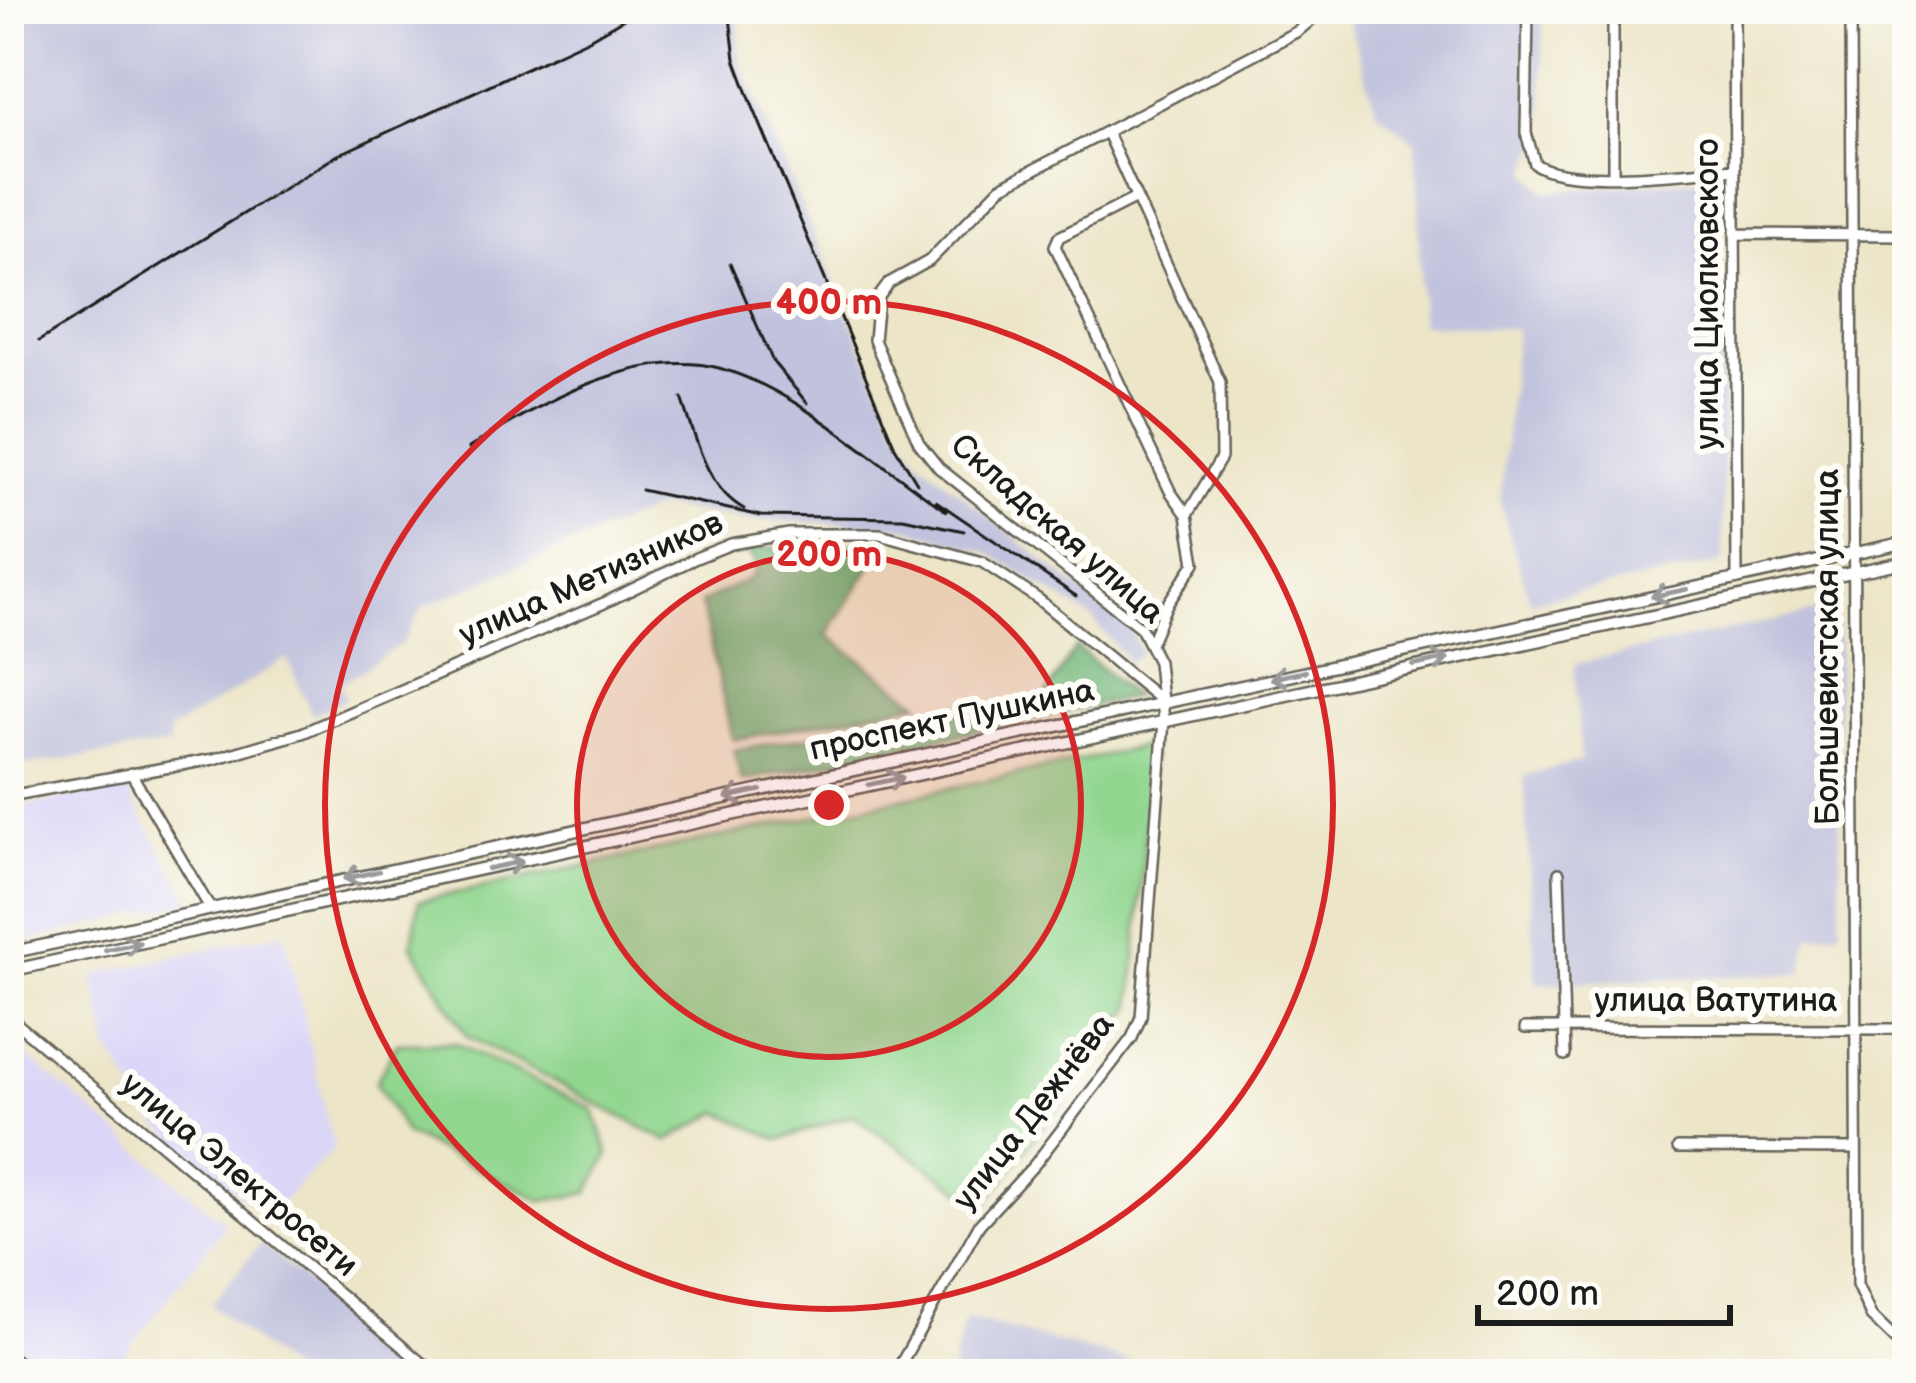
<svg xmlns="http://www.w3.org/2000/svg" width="1916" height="1383" font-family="'Balsamiq Sans',sans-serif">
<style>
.built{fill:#dbd6f7}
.industrial{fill:#c1c2dd}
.green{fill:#91d68f;stroke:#567956;stroke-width:3}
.forest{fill:#74b77a;stroke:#486a4b;stroke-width:3}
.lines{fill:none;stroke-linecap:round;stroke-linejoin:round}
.minor-casing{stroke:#656258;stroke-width:14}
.major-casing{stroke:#656258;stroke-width:15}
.minor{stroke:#fff;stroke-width:9}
.major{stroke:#fff;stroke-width:10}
.rail{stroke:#1c1c1c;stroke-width:3}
.oneway{stroke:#999}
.ring{fill:none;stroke:#d62828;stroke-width:6}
.labels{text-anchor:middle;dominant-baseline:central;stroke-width:12;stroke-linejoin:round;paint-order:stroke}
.street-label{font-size:33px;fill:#1c1c1c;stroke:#fdfcf7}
.centre{fill:#d62828;stroke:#fdfcf7;stroke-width:6}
.ring-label{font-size:36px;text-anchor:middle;font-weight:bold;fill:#d62828;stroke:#fdfcf7;stroke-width:12;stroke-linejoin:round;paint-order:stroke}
</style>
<rect width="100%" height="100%" fill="#fdfcf7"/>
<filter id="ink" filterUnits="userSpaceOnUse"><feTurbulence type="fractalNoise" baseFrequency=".00833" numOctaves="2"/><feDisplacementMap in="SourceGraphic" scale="24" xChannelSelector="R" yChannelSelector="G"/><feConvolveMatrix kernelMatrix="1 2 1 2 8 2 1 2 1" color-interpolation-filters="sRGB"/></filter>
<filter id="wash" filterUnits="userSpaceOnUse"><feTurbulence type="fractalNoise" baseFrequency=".004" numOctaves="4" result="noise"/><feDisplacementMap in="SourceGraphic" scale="48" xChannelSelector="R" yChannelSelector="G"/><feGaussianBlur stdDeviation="2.7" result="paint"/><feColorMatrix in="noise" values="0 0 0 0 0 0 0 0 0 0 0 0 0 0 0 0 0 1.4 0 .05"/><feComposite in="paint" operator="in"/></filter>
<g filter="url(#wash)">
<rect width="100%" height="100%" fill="#ece5c7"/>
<path class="built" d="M 125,788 L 191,901 L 9,946 L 9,808 Z
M 284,932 L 334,1148 L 267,1218 L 156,1124 L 109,1050 L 93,975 Z
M 9,1041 L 226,1224 L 109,1374 L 41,1374 L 9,1348 Z"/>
<path class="industrial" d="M 9,9 L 737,9 L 740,61 L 895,424 L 918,457 L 947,483 L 1131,630 L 1141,654 L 1129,662 L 1092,618 L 987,552 L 902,526 L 751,520 L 658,507 L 423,607 L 402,643 L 340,685 L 346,699 L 312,715 L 287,658 L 169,731 L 170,745 L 9,767 Z
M 1349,9 L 1543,9 L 1543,132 L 1528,173 L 1546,192 L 1722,177 L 1723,563 L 1530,602 L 1500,503 L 1516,329 L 1421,324 L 1416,142 L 1377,112 L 1346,14 Z
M 1831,608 L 1838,630 L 1841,931 L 1809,937 L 1802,973 L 1536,984 L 1524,776 L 1581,761 L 1574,664 Z
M 261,1243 L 397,1360 L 393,1374 L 294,1374 L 210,1305 Z
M 965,1318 L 1129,1361 L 1126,1374 L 951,1374 Z"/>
<path class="green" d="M 1152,745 L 1132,1008 L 984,1206 L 853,1115 L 779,1140 L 719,1112 L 668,1141 L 467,1036 L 412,945 L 419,901 Z
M 397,1043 L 455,1043 L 593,1109 L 609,1154 L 588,1193 L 543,1201 L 406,1134 L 376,1082 Z"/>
<path class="forest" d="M 885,544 L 827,635 L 919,703 L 733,740 L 701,603 L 752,577 L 757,564 L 744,549 Z
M 1076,647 L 1134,697 L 742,781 L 734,750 L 920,717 L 946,706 L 970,722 L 1038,708 Z"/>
</g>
<g filter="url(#ink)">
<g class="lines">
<g class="minor-casing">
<path id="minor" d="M 1528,9 L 1526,133 L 1535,164 C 1573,188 1687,171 1734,169
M 1734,9 L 1737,579
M 1851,9 L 1857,1285 L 1871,1316 L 1907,1351
M 1107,133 L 1220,382 L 1221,458 L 1187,515
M 1613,174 L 1613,9
M 1136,198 L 1059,237 L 1055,246 L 1170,491 L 1187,515 L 1195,563 L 1166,606 L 1151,642
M 1735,234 L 1907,235
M 131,773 L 210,908
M 9,796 L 214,759 L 302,733 L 604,603 L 696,558 L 731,544 L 789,534 L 880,534 L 982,562 L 1038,599 L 1163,702
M 1559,873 L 1565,1055
M 9,1017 L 435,1374
M 1525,1028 L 1907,1029
M 1678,1148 L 1856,1149
M 895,1374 L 979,1225 L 1035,1164 L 1132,1038 L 1141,1017 L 1164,721 L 1158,662 L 1141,628 L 939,468 L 919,443 L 874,340 L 878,298 L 889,283 L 929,261 L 1001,187 L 1298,31 L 1324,9
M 1138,1374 L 1139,1369"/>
</g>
<g class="major-casing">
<path id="major" d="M 9,953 L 1907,542
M 9,971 L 1907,561
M 9,1356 L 32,1374"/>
</g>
<use href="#minor" class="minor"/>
<use href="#major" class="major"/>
<path class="rail" d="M 729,9 L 735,59 L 753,107 L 895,447 L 917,483
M 730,263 L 773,362 L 807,403
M 39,341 L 338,155 L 589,39 L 641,9
M 682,398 C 696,437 705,487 744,509
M 469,448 C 535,405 637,347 719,368 C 796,389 880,466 946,511
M 641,490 L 761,516 L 903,518 L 964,531
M 936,501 L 1076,596"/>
</g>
<defs><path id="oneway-shaft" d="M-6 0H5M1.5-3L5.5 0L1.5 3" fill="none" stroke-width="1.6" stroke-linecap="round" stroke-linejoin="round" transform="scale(3)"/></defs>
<g class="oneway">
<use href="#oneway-shaft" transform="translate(1669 593) rotate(168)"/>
<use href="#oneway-shaft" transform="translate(1431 662) rotate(-12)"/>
<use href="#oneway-shaft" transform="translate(1288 675) rotate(168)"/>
<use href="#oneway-shaft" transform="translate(886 781) rotate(-12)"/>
<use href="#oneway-shaft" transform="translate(743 794) rotate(168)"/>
<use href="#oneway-shaft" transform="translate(505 865) rotate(-12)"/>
<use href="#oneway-shaft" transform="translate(361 875) rotate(168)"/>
<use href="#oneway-shaft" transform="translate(123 946) rotate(-12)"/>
</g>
</g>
<circle cx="829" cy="805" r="252" fill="#d62828" fill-opacity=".12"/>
<g class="ring">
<circle cx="829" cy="805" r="252"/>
<circle cx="829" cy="805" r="504"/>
</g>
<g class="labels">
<g class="street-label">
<text transform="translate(1708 294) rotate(-90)">улица Циолковского</text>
<text transform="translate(1057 529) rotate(41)">Складская улица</text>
<text transform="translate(591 579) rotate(-24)">улица Метизников</text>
<text transform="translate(1828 647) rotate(-90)">Большевистская улица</text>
<text transform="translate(952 720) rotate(-12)">проспект Пушкина</text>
<text x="1716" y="1001">улица Ватутина</text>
<text transform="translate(1034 1112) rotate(-52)">улица Дежнёва</text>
<text transform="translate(239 1175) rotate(40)">улица Электросети</text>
</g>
</g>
<circle cx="829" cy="805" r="18" class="centre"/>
<g class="ring-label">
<text x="829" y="314">400 m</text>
<text x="829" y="566">200 m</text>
</g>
<rect width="1916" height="1383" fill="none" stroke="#fdfcf7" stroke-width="48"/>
<path d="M1478 1305v18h252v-18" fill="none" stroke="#1c1c1c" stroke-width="6"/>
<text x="1496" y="1305" font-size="36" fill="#1c1c1c" stroke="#fdfcf7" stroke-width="9" paint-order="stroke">200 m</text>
</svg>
